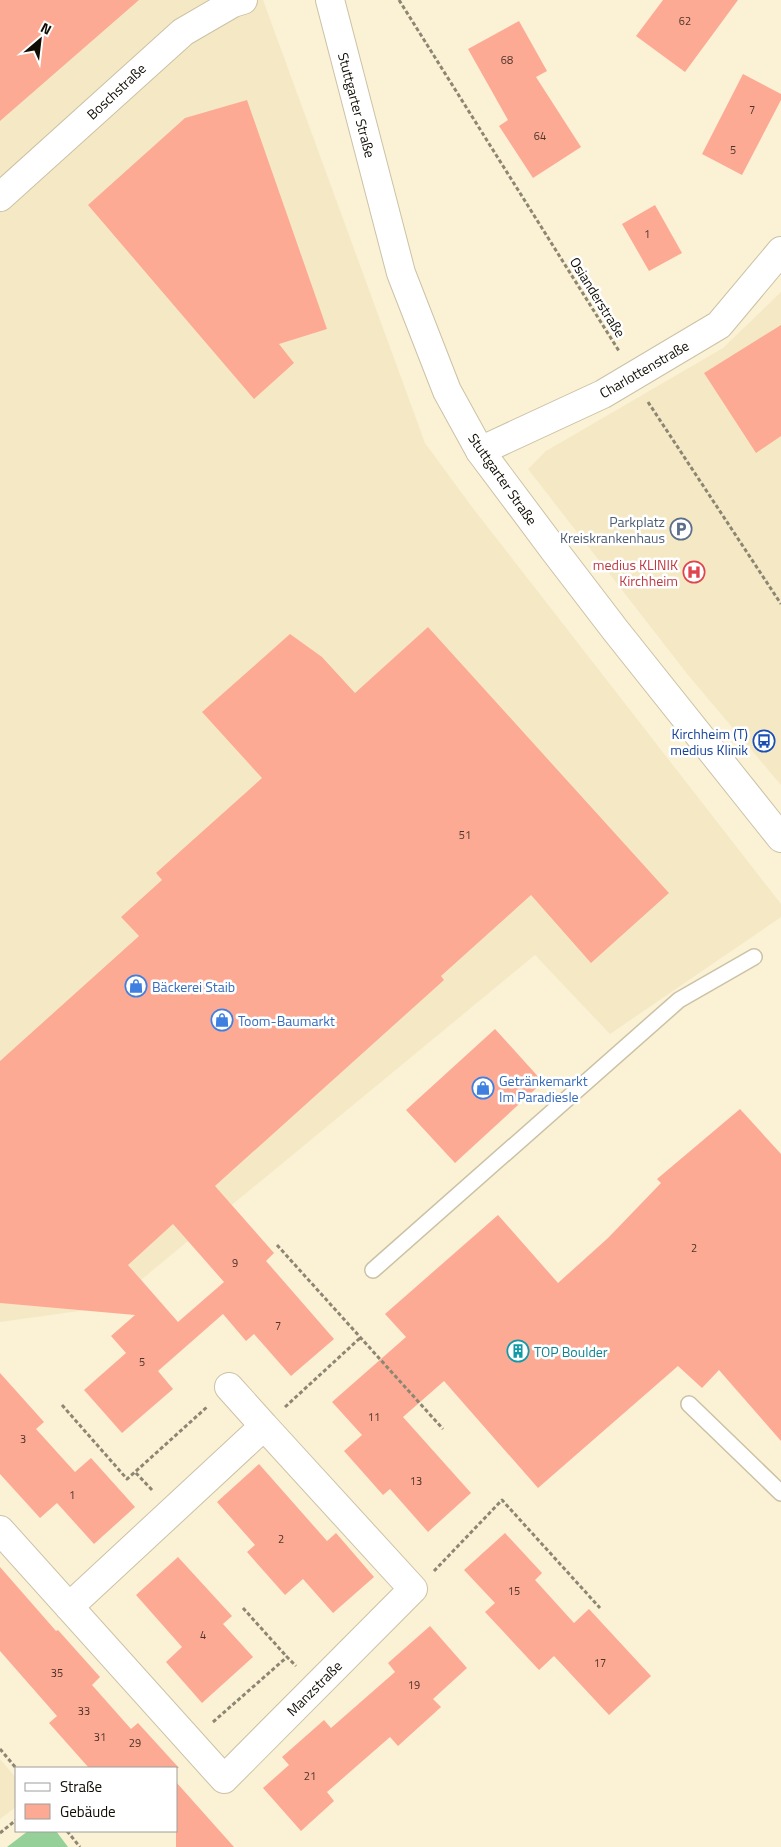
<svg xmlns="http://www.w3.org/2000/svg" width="781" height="1847" font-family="'Titillium Web',sans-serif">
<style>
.built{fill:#f5e9c5}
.green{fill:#94d098}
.building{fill:#fdaa95;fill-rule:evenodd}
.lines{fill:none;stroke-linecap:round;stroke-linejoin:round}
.lane-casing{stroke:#cbc2a6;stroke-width:18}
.street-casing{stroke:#cbc2a6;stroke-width:30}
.secondary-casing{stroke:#cbc2a6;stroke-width:30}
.path{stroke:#8d8673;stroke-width:3;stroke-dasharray:4 2.5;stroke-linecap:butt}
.lane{stroke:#fff;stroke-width:15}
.street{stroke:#fff;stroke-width:28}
.secondary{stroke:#fff;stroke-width:28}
.labels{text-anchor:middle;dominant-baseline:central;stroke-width:5;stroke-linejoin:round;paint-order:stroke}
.number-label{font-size:11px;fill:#4b3428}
.street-label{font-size:14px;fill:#100d04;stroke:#fff}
.service-label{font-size:14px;fill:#4e5e75;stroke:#fff;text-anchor:end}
.health-label{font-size:14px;fill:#be3a42;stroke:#fff;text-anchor:end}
.transit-label{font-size:14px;fill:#164399;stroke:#fff;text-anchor:end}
.shop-label{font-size:14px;fill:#366cbe;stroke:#fff;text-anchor:start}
.culture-label{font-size:14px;fill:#0d838f;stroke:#fff;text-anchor:start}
</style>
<rect width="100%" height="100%" fill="#fbf1d5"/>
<path class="built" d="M 0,0 L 263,0 L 425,443 L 472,507 L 781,904 L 781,917 L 610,1034 L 535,955 L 108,1307 L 0,1322 Z
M 781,292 L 781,785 L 688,675 L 528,469 L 546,451 L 723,348 Z
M 0,1759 L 16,1778 L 16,1807 L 0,1819 Z"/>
<path class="green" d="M 28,1831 L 56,1831 L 68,1847 L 7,1847 Z"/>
<path class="building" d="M 0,0 L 139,0 L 0,121 Z
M 663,0 L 738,0 L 685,72 L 636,36 Z
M 519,21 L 547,71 L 536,77 L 581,147 L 533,178 L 499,126 L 508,120 L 468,49 Z
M 743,74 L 781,94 L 781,100 L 742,175 L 702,154 Z
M 247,100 L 327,329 L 279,344 L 294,363 L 254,399 L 88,205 L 185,118 Z
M 655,205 L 682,253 L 649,271 L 622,224 Z
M 781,325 L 781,436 L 756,453 L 704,373 Z
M 428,627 L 669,893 L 591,963 L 531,895 L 441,976 L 444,980 L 215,1186 L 274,1253 L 266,1261 L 334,1339 L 291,1376 L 254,1334 L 246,1341 L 223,1314 L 158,1371 L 173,1389 L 122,1433 L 84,1390 L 126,1353 L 111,1336 L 135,1315 L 0,1303 L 0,1061 L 139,936 L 121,917 L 162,880 L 156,873 L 262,778 L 202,712 L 290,634 L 322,657 L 355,693 ZM 173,1224 L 224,1282 L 178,1322 L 128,1265 Z
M 495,1029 L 543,1082 L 455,1163 L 406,1110 Z
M 740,1109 L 781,1154 L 781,1441 L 719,1370 L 702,1388 L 678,1366 L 538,1488 L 444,1381 L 403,1417 L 471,1493 L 428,1532 L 390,1489 L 383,1495 L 344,1451 L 362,1435 L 332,1402 L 406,1337 L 385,1314 L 498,1215 L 558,1283 L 608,1238 L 661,1183 L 657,1179 Z
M 0,1373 L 44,1422 L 36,1429 L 75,1472 L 91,1458 L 135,1507 L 94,1544 L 57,1503 L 40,1518 L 0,1474 Z
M 259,1464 L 327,1541 L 336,1533 L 374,1577 L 333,1613 L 303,1579 L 285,1595 L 247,1552 L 255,1545 L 217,1502 Z
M 505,1533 L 542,1573 L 535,1580 L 574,1623 L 589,1609 L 651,1676 L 609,1715 L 554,1656 L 539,1670 L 485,1612 L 495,1603 L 464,1570 Z
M 178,1557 L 232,1616 L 223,1624 L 253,1657 L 202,1703 L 166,1662 L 182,1647 L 136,1595 Z
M 0,1567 L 56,1631 L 58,1630 L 100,1677 L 92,1685 L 131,1729 L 138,1723 L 179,1768 L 89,1768 L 49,1723 L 57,1716 L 0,1651 Z
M 430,1626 L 467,1668 L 433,1699 L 441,1707 L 398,1746 L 390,1737 L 327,1792 L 334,1801 L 301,1831 L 263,1788 L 289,1765 L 282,1757 L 324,1720 L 331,1728 L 395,1672 L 388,1663 Z
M 176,1782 L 234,1847 L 176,1847 Z"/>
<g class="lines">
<g class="lane-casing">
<path id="lane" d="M 373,1270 L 679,1000 L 754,957
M 689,1404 L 781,1493"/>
</g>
<g class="street-casing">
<path id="street" d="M 0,197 L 183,32 L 233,3 L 243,0
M 480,451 L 603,394 L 719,325 L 781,251
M 229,1387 L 264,1426
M 0,1530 L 224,1779 L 413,1589 L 264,1426 L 69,1607"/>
</g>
<g class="secondary-casing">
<path id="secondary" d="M 330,0 L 401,273 L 447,391 L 480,451 L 554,550 L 616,631 L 781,838"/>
</g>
<path class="path" d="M 399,0 L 619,351
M 648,402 L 781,604
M 277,1245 L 443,1429
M 62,1405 L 127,1479 L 135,1472
M 285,1407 L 360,1338
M 152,1490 L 135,1472 L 207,1407
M 434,1571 L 502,1500 L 600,1608
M 243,1608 L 287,1657
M 213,1722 L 287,1657 L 296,1666
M 0,1749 L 16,1768
M 67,1831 L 80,1847
M 0,1833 L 16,1820"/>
<use href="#lane" class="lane"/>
<use href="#street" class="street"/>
<use href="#secondary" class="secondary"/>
</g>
<defs>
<g id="parking-ring" transform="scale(1.125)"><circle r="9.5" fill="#fff" stroke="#5c6f8a" stroke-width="1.5"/><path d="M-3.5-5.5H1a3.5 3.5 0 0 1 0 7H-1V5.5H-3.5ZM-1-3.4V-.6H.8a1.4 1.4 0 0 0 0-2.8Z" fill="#5c6f8a"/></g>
<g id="hospital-ring" transform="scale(1.125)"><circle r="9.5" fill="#fff" stroke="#e0444e" stroke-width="1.5"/><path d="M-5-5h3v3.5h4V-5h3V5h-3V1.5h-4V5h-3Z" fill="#e0444e"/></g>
<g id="bus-ring" transform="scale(1.125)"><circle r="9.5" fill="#fff" stroke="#1a4fb4" stroke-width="1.5"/><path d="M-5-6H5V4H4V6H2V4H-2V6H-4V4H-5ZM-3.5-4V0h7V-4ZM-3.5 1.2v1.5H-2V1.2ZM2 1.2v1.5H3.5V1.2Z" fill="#1a4fb4"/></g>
<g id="shop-ring" transform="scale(1.125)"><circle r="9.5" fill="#fff" stroke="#3f7fe0" stroke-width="1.5"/><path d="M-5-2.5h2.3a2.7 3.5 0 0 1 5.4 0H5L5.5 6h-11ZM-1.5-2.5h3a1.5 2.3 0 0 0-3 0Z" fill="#3f7fe0"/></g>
<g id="building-ring" transform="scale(1.125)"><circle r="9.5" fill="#fff" stroke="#0f9aa8" stroke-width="1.5"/><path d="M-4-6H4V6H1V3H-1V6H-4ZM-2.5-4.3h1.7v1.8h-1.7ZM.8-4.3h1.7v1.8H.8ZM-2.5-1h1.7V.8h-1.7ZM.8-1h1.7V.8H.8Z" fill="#0f9aa8"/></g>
</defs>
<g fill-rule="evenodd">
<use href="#parking-ring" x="681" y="529"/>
<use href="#hospital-ring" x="694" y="572"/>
<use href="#bus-ring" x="764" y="741"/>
<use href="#shop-ring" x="136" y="986"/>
<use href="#shop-ring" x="222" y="1020"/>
<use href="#shop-ring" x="483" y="1088"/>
<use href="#building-ring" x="518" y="1351"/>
</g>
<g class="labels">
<g class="number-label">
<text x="685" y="21">62</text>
<text x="507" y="60">68</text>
<text x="752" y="110">7</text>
<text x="540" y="136">64</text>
<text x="733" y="150">5</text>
<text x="647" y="234">1</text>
<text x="465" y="835">51</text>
<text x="694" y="1248">2</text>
<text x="235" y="1263">9</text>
<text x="278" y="1326">7</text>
<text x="142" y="1362">5</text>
<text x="374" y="1417">11</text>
<text x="23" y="1439">3</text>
<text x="416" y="1481">13</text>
<text x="72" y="1495">1</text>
<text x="281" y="1539">2</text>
<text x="514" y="1591">15</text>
<text x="203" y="1635">4</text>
<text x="600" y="1663">17</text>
<text x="57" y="1673">35</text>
<text x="414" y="1685">19</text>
<text x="84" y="1711">33</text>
<text x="100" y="1737">31</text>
<text x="135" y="1743">29</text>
<text x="310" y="1776">21</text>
</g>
<g class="street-label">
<text transform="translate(116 91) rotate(-43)">Boschstraße</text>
<text transform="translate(357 105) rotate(75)">Stuttgarter Straße</text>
<text transform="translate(598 297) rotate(58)">Osianderstraße</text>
<text transform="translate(644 369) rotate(-30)">Charlottenstraße</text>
<text transform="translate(503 479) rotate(55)">Stuttgarter Straße</text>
<text transform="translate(314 1688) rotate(-45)">Manzstraße</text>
</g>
<g class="service-label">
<text x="665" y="521">Parkplatz<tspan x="665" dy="16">Kreiskrankenhaus</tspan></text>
</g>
<g class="health-label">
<text x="678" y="564">medius KLINIK<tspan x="678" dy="16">Kirchheim</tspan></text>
</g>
<g class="transit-label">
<text x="748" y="733">Kirchheim (T)<tspan x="748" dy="16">medius Klinik</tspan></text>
</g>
<g class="shop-label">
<text x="152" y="986">Bäckerei Staib</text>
<text x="238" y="1020">Toom-Baumarkt</text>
<text x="499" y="1080">Getränkemarkt<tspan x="499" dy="16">Im Paradiesle</tspan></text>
</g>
<g class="culture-label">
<text x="534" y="1351">TOP Boulder</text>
</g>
</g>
<rect x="15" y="1767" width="162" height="65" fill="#ffffff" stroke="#9f9e9b"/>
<rect x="25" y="1783" width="25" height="8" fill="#ffffff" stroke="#9f9e9b"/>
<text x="60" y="1792" font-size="15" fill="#100d04">Straße</text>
<rect x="25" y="1804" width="25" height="15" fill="#fdaa95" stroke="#9f9e9b"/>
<text x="60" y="1817" font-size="15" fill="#100d04">Gebäude</text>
<g transform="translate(40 40) rotate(28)" stroke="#ffffff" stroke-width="4" paint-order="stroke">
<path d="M0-4L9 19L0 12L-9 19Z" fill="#100d04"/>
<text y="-8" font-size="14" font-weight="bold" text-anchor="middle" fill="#100d04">N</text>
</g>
</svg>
